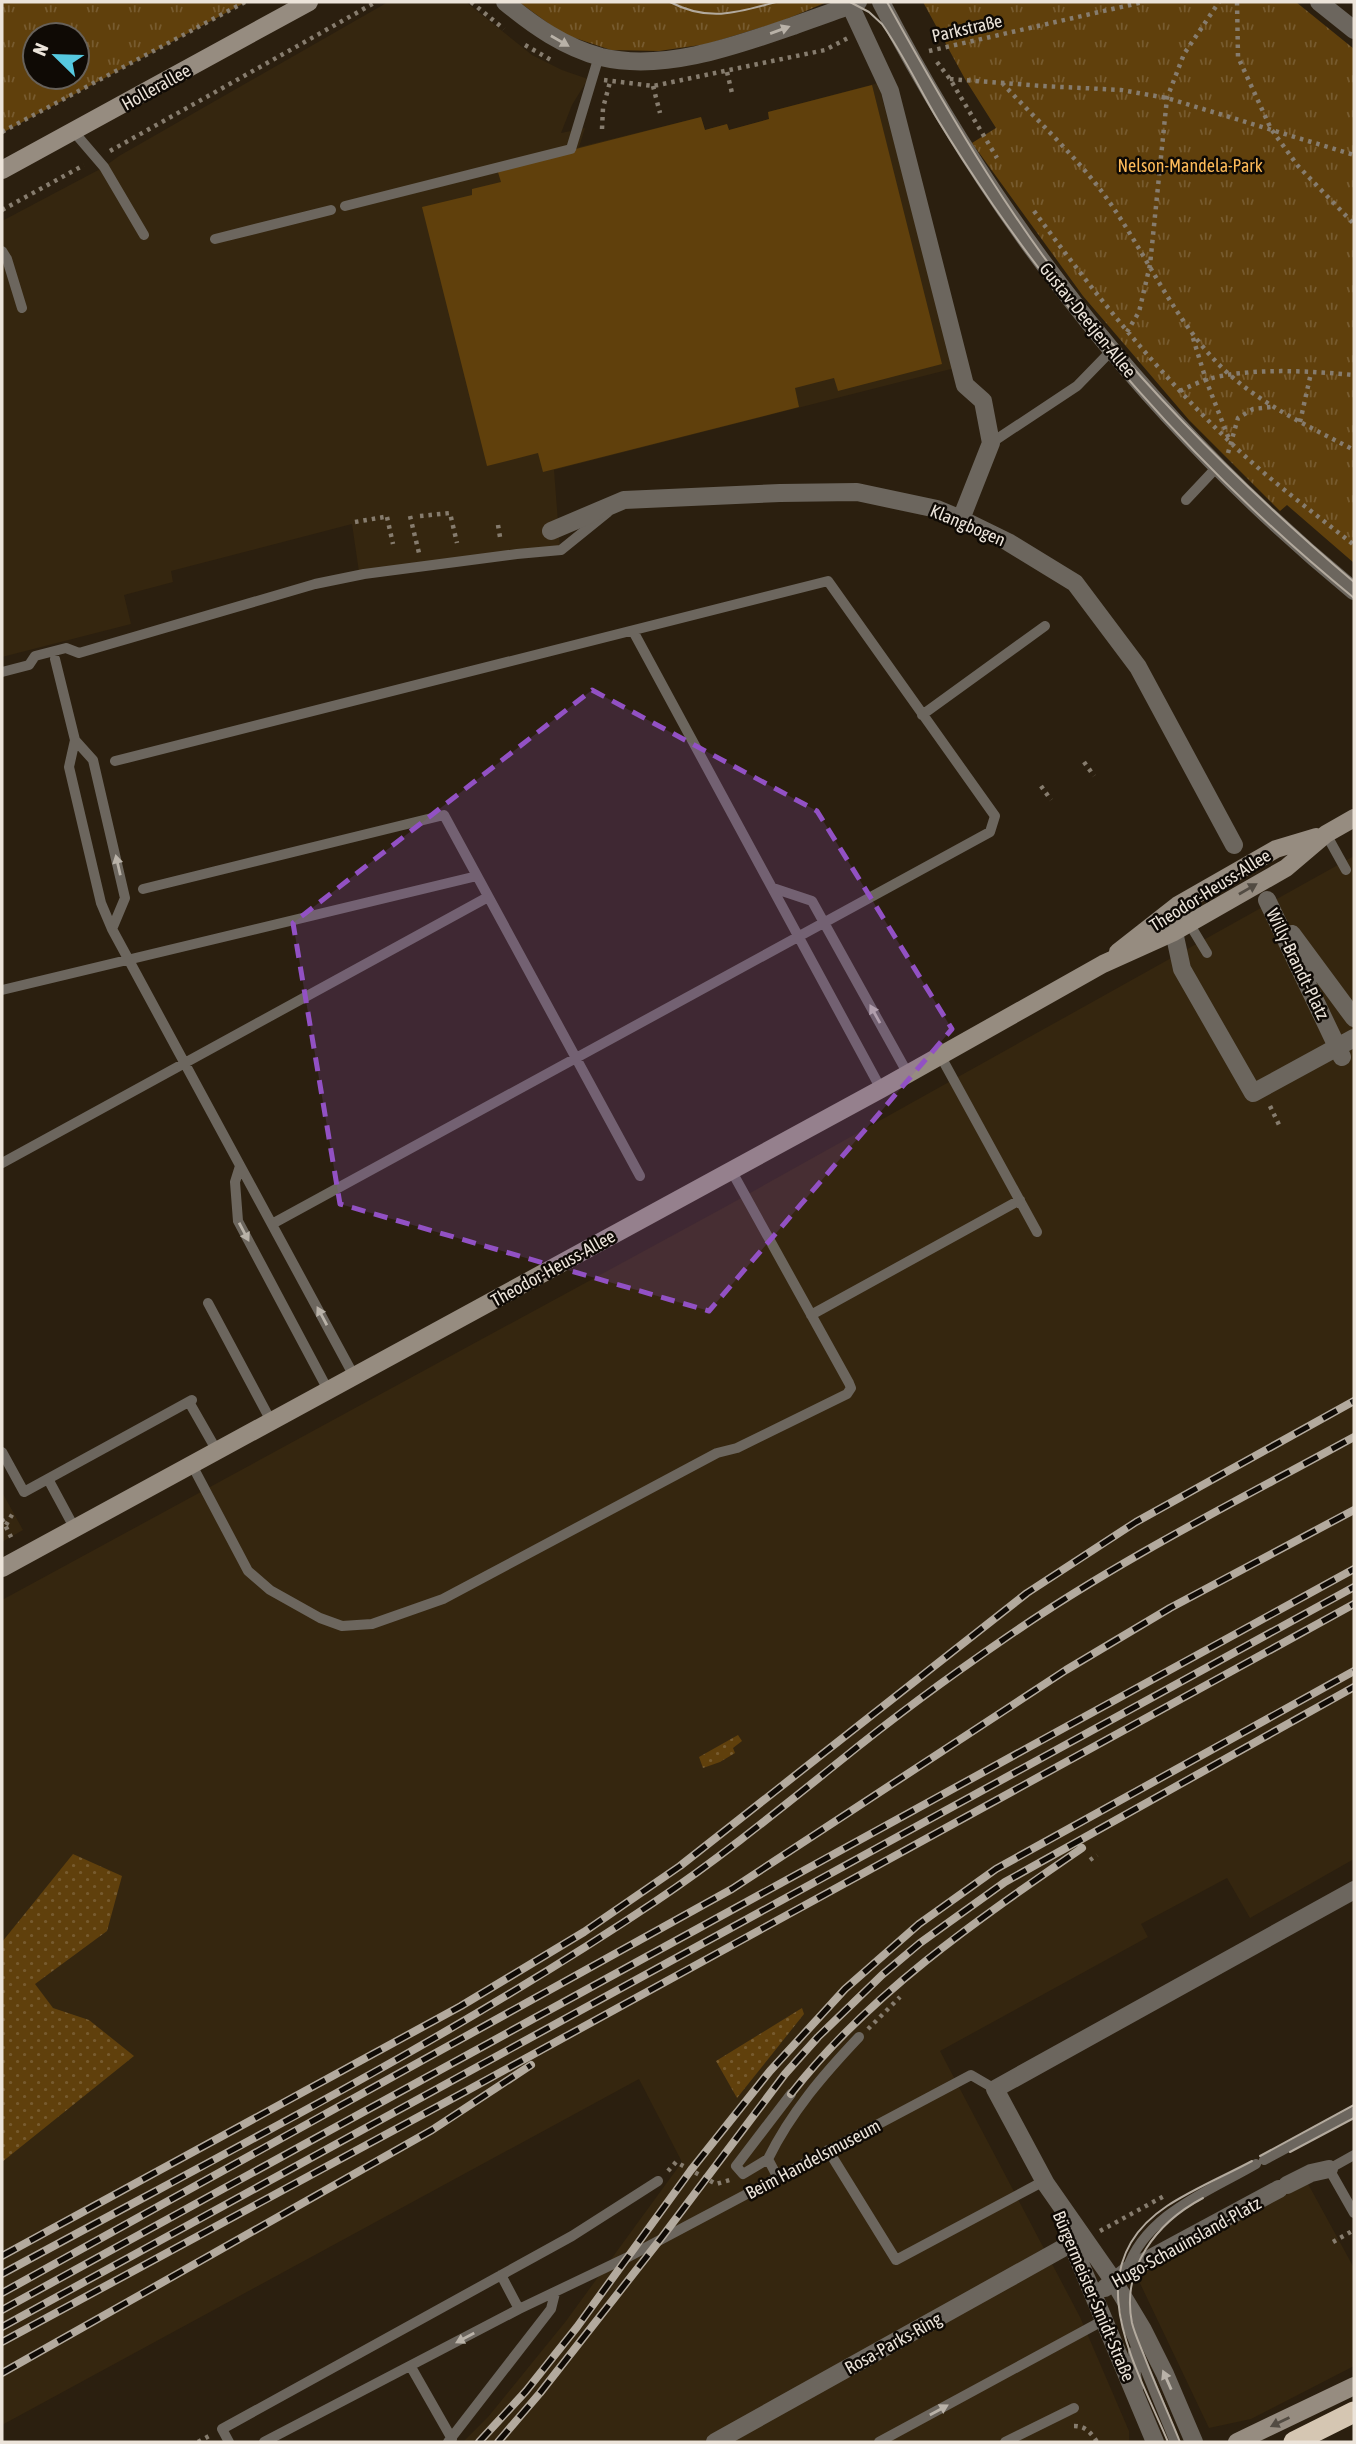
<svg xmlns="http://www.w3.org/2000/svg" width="1356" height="2444" font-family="'Asap Condensed',sans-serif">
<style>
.built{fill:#35260f}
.grass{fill:url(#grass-dots)}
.park{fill:url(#park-tufts);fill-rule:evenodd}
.pitch{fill:#60400c}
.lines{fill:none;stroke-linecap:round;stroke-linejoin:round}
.path{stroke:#867c6e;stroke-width:4.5;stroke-dasharray:3.5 5;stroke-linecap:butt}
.lane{stroke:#6c665e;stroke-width:10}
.street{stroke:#6c665e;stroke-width:18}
.secondary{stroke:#968c80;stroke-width:18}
.highway{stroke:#d5c6b2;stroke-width:21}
.tram{stroke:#b3aa9e;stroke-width:2}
.rail-casing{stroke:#b3aa9e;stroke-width:8}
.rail{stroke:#0f0a05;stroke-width:5;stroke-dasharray:16;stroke-linecap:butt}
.oneway{fill:#b9b2a8}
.oneway2{fill:#524b42}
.marked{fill:#9251c4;fill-opacity:0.2;stroke:#9251c4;stroke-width:5;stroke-dasharray:14 9;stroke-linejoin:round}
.labels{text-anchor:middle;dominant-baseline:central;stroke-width:5;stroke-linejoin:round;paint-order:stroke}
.street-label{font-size:18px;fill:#ece4da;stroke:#0f0a05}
.park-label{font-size:18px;fill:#fdba59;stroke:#0f0a05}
</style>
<defs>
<pattern id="grass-dots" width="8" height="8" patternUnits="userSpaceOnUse" patternTransform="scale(1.75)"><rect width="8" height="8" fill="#60400c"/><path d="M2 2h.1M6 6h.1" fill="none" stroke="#775b2f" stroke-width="1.8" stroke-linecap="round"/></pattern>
<pattern id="park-tufts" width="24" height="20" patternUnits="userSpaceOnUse" patternTransform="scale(1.75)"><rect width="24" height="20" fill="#60400c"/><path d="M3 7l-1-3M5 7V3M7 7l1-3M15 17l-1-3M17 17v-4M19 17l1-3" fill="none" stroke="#775b2f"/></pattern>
</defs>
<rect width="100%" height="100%" fill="#2b1f0f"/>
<path class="built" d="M 388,2 L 466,2 L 532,55 L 562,70 L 588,79 L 572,105 L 561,133 L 585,128 L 579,147 L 701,117 L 705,130 L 727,124 L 729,130 L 769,119 L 768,112 L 878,83 L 955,368 L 554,470 L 560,548 L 359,572 L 352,524 L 171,571 L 173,582 L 124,595 L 131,624 L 2,657 L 2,221 L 104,167 L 119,156 Z
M 1354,856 L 1354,1859 L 1250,1918 L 1227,1878 L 1141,1924 L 1148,1937 L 940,2051 L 1080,2317 L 1129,2431 L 1129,2442 L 463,2442 L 488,2417 L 566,2321 L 682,2162 L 639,2079 L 2,2425 L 2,1600 L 725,1207 Z
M 2,1492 L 23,1530 L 2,1542 Z
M 1307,2182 L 1354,2268 L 1354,2366 L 1251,2419 L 1209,2428 L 1137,2277 Z"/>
<path class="grass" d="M 738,1735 L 742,1741 L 733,1748 L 735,1753 L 720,1762 L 703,1768 L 699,1757 Z
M 73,1854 L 122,1876 L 107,1931 L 35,1984 L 53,2008 L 89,2020 L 134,2056 L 2,2162 L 2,1942 Z
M 802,2008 L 804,2014 L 737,2098 L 716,2061 Z"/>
<path class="park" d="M 2,2 L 246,2 L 2,133 ZM 35,35 L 77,35 L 77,77 L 35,77 Z
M 519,2 L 827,2 L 782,21 L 707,44 L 659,51 L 611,50 L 563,34 Z
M 923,2 L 1296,2 L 1354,49 L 1354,563 L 1287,505 L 1280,511 L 1189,420 L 1083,296 L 972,143 L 996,128 L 965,79 Z"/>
<path class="pitch" d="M 872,85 L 942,364 L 838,391 L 834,378 L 795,388 L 799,407 L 543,472 L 538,453 L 487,466 L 422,207 L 472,195 L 472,189 L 501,182 L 497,169 L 701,117 L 705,130 L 727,124 L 729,130 L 769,119 L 768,112 Z"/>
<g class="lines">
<path class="path" d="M 471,2 L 504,29
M 1237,2 L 1238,57 L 1271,129 L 1298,166 L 1354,224
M 525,45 L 551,60
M 929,51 L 1143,2
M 937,62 L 950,79 L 997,158
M 727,72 L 732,93
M 950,79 L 1043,86 L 1121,90 L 1167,98 L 1354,155
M 604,80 L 653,86 L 825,50 L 848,38
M 1002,83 C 1033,116 1068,149 1096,184 C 1145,246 1172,324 1231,376 C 1268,408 1312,428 1354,450
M 653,86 L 660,113
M 602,129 L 603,108 L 610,82
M 2,132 L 245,2
M 110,151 L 376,2
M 2,210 L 84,165
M 1034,211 C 1093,292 1158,373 1231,443 C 1269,480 1313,512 1354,545
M 1127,332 L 1139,312 L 1150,265 L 1167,98 L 1184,54 L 1219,2
M 1193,338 L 1206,380 L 1229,439
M 1180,391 C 1188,387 1197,383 1205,380 C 1247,367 1311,371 1354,375
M 1300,422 L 1311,373
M 1228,453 L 1238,418 L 1253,409 L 1271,407
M 410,516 L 419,553
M 420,516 L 450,513 L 457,543
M 387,517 L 393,544
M 355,522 L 384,517
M 498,525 L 500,537
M 1084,762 L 1094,776
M 1041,786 L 1051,800
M 1270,1106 L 1281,1129
M 2,1519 L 13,1541
M 6,1525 L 13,1513
M 1090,1860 L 1097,1855
M 868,2029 L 900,1997
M 668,2171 L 676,2162 L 716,2184 L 730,2180
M 1100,2231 L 1166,2195
M 1333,2242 L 1354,2230
M 1074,2426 C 1086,2426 1091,2433 1097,2442
M 198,2442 L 209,2436"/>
<path class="lane" d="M 74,132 L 104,167 L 144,235
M 345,206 L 571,149 L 599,56
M 215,239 L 331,210
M 2,251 L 7,259 L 22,308
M 991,443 L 1077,386 L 1111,351
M 1186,500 L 1217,467
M 633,631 L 881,1089
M 55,659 L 75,740 L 69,767 L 101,903 L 112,929 L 354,1376
M 2,672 L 29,665 L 35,656 L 66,648 L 79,653 L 315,584 L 364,574 L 517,554 L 561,550 L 608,512
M 922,715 L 1045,626
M 75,740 L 93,760 L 125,898 L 112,929
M 115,761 L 828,581 L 995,816 L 990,832 L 272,1224
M 1326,834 L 1346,870
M 773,888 L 812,901 L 908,1074
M 143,889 L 444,815 L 640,1176
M 1178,905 L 1207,953
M 2,990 L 477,876
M 940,1055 L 1037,1232
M 2,1163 L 488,897
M 240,1166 L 235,1182 L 238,1221 L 328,1390
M 208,1303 L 271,1421
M 811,1315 L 1020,1200
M 189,1402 L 217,1451
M 2,1452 L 24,1492 L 192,1400
M 192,1465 L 248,1571 L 270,1590 L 320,1618 L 342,1626 L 372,1624 L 443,1599 L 717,1453 L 737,1448 L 847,1394 L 851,1388 L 849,1383 L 731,1170
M 48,1479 L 75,1529
M 828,2150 L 896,2260 L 1044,2181
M 1354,2155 L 1329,2169 L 1354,2213
M 768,2159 L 743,2174 L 736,2166 L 791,2094
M 1264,2160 L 1354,2112
M 778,2178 L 768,2159 C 791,2112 824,2074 859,2037
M 1127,2270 C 1145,2214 1210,2191 1256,2164
M 501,2275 L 519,2309
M 1125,2309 L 1128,2327 L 1175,2442
M 1133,2352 L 1138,2389
M 411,2367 L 452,2439
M 229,2442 L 222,2429 L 572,2236 L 658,2181
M 264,2442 L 519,2309 L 628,2257 L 971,2075 L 995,2089
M 448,2442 L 551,2309 L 555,2293
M 879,2442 L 1104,2320
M 1005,2442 L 1074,2408"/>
<path class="street" d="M 505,2 C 534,26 564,47 601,57 C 663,72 735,46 793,26 C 814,18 837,11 858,2
M 881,2 C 998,228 1157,429 1354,591
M 1319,2 L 1354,30
M 850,5 L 890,91 L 965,385 L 983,401 L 991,443 L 961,519
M 551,531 L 624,500 L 780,493 L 857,492 L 937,509 L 961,519 L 1008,542 L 1075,583 L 1138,667 L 1234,845
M 1267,900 L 1342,1057
M 1174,932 L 1182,969 L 1253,1093 L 1354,1038
M 1292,934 L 1354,1018
M 1287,2185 L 1311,2173 L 1329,2169
M 1067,2232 L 1155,2442
M 1105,2288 L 1127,2271 L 1279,2189
M 715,2442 L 1072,2243
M 1194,2442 L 1165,2374 L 1143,2330 L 1113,2280 L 1046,2184 L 995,2089 L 1354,1890"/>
<path class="secondary" d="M 2,170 L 309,2
M 1118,952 L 1178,905 L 1276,849 L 1316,837
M 2,1568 L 881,1089 L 1103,964 L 1174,932 L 1286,868 L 1326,834 L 1354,818
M 1237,2442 L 1354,2386"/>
<path class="highway" d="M 1294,2442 L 1354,2412"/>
<path class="tram" d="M 670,2 C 708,22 737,13 776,2
M 850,2 L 869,12 L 882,24 C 903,54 919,88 938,120 C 955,148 974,177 993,205 C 1095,352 1215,485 1354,598
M 887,2 C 951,118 1018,233 1105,335 C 1180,425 1265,506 1354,582
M 1290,2152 L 1354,2118
M 1260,2156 L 1354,2105
M 1168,2442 C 1136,2365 1074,2268 1167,2206 C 1193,2189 1224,2176 1252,2161
M 1180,2442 C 1169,2414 1156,2387 1145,2358 C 1141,2347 1135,2335 1132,2323 C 1121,2268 1156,2223 1203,2198"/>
<g class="rail-casing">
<path id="rail" d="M 791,2094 C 870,1993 977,1920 1082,1848
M 2,2256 L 461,2006 L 584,1932 L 680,1866 L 1027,1593 L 1136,1522 L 1354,1401
M 2,2274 C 222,2154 447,2041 656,1901 C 720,1858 780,1809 840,1761 C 894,1717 950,1676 1007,1637 C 1117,1561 1237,1501 1354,1437
M 2,2293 L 732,1889 L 1066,1670 L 1170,1608 L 1354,1510
M 2,2310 L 1354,1569
M 2,2327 L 1354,1587
M 2,2342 L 470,2089 L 1354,1604
M 2,2373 L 432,2130 L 531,2065
M 479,2442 L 526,2391 L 577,2327 L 691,2170 L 770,2071 L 845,1989 L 919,1924 L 996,1869 L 1354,1671
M 498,2442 L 540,2393 L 659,2241 L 785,2074 L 818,2037 L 882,1975 L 920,1943 L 1005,1882 L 1354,1687"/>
</g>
<use href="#rail" class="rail"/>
</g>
<defs><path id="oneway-solid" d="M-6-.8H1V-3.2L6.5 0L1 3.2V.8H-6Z" transform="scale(1.75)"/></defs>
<g class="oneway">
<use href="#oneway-solid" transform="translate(780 30) rotate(-20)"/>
<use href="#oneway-solid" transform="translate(560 41) rotate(30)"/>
<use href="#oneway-solid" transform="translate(118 865) rotate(-103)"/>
<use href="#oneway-solid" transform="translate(875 1014) rotate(-119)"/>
<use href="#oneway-solid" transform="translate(244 1232) rotate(62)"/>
<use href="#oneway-solid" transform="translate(322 1316) rotate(-118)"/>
<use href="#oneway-solid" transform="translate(465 2338) rotate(152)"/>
<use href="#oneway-solid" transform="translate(1167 2380) rotate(-114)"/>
<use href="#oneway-solid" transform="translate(939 2410) rotate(-29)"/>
</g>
<g class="oneway2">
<use href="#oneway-solid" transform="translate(1248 889) rotate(-30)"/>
<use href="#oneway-solid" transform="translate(1280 2422) rotate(154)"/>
</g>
<path class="marked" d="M 592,690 L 817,811 L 952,1029 L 709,1311 L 340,1204 L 293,923 Z"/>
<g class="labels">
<g class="street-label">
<text transform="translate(967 28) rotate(-13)">Parkstraße</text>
<text transform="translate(156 87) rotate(-29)">Hollerallee</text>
<text transform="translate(1088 320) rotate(51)">Gustav-Deetjen-Allee</text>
<text transform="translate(968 525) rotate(23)">Klangbogen</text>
<text transform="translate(1210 890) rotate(-32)">Theodor-Heuss-Allee</text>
<text transform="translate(1298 964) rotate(64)">Willy-Brandt-Platz</text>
<text transform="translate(553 1268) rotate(-29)">Theodor-Heuss-Allee</text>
<text transform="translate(813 2159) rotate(-28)">Beim Handelsmuseum</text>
<text transform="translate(1186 2242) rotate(-29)">Hugo-Schauinsland-Platz</text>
<text transform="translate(1094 2296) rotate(67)">Bürgermeister-Smidt-Straße</text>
<text transform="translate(893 2343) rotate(-29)">Rosa-Parks-Ring</text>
</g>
<g class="park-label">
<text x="1190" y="165">Nelson-Mandela-Park</text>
</g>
</g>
<rect width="1356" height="2444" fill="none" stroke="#ece4da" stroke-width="7"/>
<g transform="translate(56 56) rotate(293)"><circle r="33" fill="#0f0a05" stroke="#67615a" stroke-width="2"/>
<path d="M0-5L12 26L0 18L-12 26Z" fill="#56c9e0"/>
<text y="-10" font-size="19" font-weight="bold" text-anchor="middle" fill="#ece4da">N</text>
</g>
</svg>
